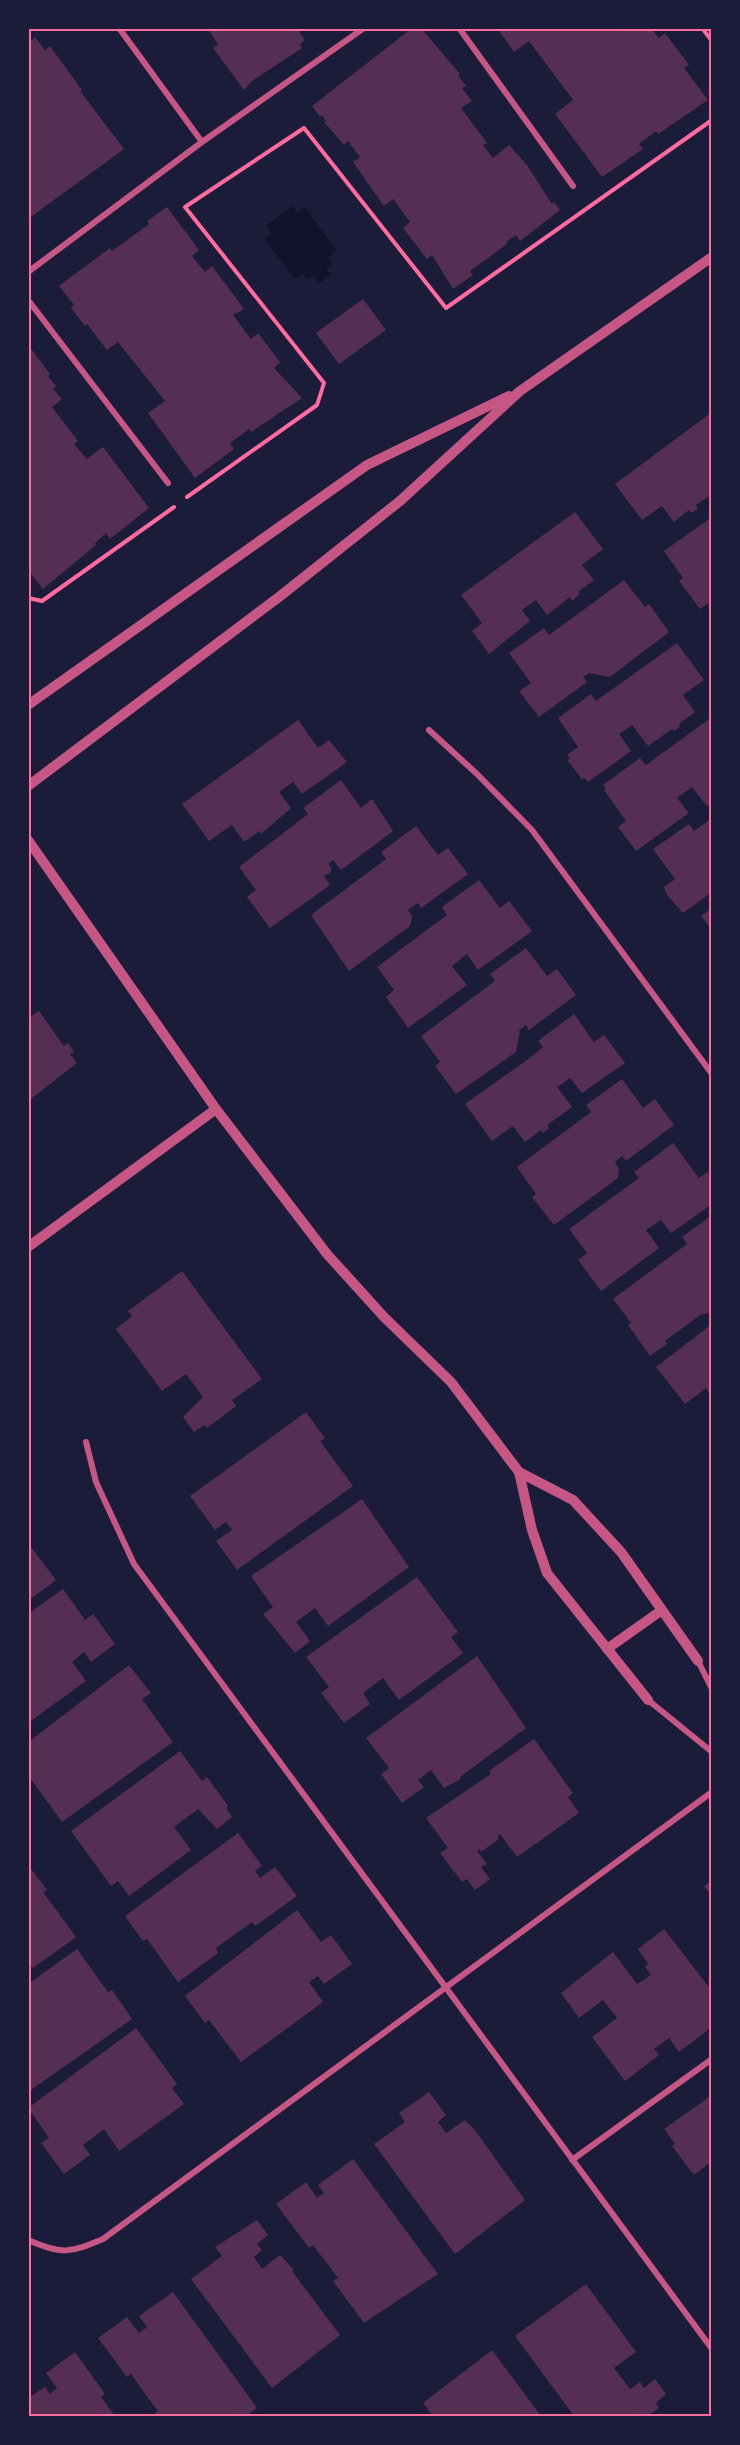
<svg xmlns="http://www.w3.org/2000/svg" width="740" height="2445" font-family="Mulish,sans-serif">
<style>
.water{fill:#12122b}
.building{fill:#542f53}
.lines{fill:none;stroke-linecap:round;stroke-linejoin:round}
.path{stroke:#ff6b9d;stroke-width:4}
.minor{stroke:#c65784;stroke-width:6}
.tertiary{stroke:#c65784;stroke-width:10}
.neatline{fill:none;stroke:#ff6b9d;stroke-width:2}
</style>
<rect width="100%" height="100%" fill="#1b1b3a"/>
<path class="water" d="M 293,206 L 298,213 L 305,207 L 336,250 L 328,257 L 333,264 L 326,268 L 331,275 L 320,283 L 314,275 L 307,280 L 302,274 L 295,279 L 265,239 L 272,234 L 267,225 Z"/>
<path class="building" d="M 207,28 L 297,28 L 305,40 L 300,44 L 302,48 L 252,81 L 244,90 L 213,48 L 218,44 Z
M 412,28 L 421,28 L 460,74 L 458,75 L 466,86 L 462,88 L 472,101 L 461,108 L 487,143 L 483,145 L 493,158 L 509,145 L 527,165 L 552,204 L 554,202 L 560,210 L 520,241 L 516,235 L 506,242 L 507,244 L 470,271 L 473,275 L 453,289 L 432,255 L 427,259 L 403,228 L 410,222 L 393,199 L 384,206 L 353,162 L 360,157 L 348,141 L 344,145 L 324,122 L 326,121 L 322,115 L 320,117 L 312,106 Z
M 497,28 L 651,28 L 659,38 L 665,33 L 689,65 L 684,68 L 708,100 L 658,134 L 656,131 L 639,144 L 643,149 L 602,177 L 555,114 L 573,100 L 529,41 L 514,52 Z
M 28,36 L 32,40 L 35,37 L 45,50 L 50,46 L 82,90 L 80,91 L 124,149 L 28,219 Z
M 167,207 L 199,250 L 192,256 L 205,272 L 212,266 L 244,309 L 233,315 L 251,339 L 258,333 L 280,362 L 274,368 L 302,398 L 251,432 L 249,429 L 230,443 L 234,449 L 195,478 L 148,413 L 165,401 L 118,342 L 107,350 L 87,324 L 85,326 L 71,308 L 74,305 L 59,286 L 110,248 L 112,251 L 149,224 L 147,221 Z
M 363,299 L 386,330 L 339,364 L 316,333 Z
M 28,345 L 50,374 L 48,376 L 56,386 L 53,389 L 62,399 L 52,407 L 78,441 L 74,444 L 87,459 L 103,447 L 149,508 L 110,539 L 106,533 L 95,543 L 96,545 L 43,589 L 28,570 Z
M 712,412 L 712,494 L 696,505 L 698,509 L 691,513 L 689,510 L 674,522 L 662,506 L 642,520 L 615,484 Z
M 575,512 L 603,549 L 582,565 L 594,580 L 578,592 L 580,594 L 572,601 L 570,597 L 547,615 L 536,600 L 522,610 L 530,621 L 489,654 L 472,631 L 482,623 L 461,595 Z
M 712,517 L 712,601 L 700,609 L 679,581 L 683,578 L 664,551 Z
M 624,580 L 645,607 L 649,604 L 669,632 L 610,677 L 589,673 L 583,677 L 587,682 L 539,717 L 519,691 L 531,683 L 509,653 L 544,628 L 549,635 Z
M 677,643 L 704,680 L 683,695 L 695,712 L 679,724 L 680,727 L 674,731 L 672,729 L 648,746 L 632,725 L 619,734 L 631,751 L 588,782 L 584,778 L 582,779 L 567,760 L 570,759 L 567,755 L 578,747 L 558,718 L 591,694 L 596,701 Z
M 712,717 L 712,802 L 707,806 L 692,787 L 677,798 L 689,813 L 636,851 L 618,827 L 626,821 L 604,790 L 606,789 L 603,785 L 640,758 L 646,765 Z
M 298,720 L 318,748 L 329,740 L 347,762 L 302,794 L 293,782 L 279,792 L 291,808 L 261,834 L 260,831 L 244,842 L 232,825 L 209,841 L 182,804 Z
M 341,780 L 361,808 L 372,799 L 393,831 L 341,870 L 333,860 L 328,864 L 332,868 L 330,873 L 324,876 L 330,885 L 270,928 L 247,897 L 256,890 L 239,867 L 308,814 L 303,808 Z
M 712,818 L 712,892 L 683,913 L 666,894 L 664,887 L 675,879 L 653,849 L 689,824 L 694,831 Z
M 416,826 L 438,855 L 448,848 L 468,874 L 421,908 L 418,903 L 408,910 L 412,916 L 410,926 L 349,971 L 311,915 L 386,859 L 381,852 Z
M 479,880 L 500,908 L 509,901 L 532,931 L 478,970 L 467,954 L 452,966 L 467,985 L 408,1028 L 386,997 L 394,990 L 377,967 L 447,915 L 442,907 Z
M 712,908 L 712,930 L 701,916 Z
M 526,948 L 547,976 L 557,969 L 576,995 L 529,1030 L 526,1025 L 518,1031 L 520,1031 L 516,1052 L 456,1094 L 435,1066 L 440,1062 L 421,1036 L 495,981 L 490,974 Z
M 39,1011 L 64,1046 L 68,1043 L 74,1052 L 70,1054 L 77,1063 L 28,1101 L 28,1018 Z
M 574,1014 L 594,1042 L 604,1035 L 625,1063 L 582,1093 L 570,1078 L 557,1087 L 572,1107 L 547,1125 L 549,1128 L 543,1133 L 541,1130 L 525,1142 L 513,1126 L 492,1141 L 465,1104 L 527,1060 L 543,1047 L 538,1041 Z
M 622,1079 L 643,1108 L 655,1099 L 674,1125 L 626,1161 L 622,1156 L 615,1162 L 619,1169 L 618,1178 L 554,1225 L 532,1197 L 536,1194 L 517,1167 L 591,1112 L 586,1105 Z
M 673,1143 L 699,1178 L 707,1172 L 712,1178 L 712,1204 L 671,1233 L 661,1220 L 646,1230 L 659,1248 L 601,1291 L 578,1260 L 587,1253 L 569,1229 L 639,1178 L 634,1172 Z
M 712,1215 L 712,1293 L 709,1294 L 712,1312 L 700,1315 L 665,1341 L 667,1344 L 650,1356 L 628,1325 L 631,1323 L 613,1299 L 687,1244 L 682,1237 Z
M 182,1271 L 262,1379 L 232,1400 L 236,1406 L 207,1428 L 204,1425 L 194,1432 L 183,1417 L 203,1397 L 186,1374 L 162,1391 L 116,1329 L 132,1316 L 128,1311 Z
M 712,1324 L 712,1396 L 706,1388 L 685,1404 L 656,1367 Z
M 306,1412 L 325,1438 L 320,1441 L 353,1486 L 237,1570 L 216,1541 L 232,1530 L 226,1522 L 215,1530 L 190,1496 Z
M 362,1499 L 409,1567 L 328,1626 L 315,1608 L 296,1622 L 310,1641 L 295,1653 L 263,1614 L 273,1607 L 251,1576 Z
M 28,1543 L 56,1580 L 28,1601 Z
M 417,1577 L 458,1632 L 451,1637 L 463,1653 L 399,1700 L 383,1678 L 363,1693 L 370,1704 L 344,1723 L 321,1693 L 329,1687 L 306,1657 Z
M 63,1589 L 85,1620 L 93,1614 L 115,1644 L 91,1662 L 84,1652 L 72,1662 L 86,1681 L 28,1723 L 28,1614 Z
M 477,1656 L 526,1728 L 460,1777 L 461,1779 L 444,1788 L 431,1770 L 418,1780 L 424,1787 L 402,1803 L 381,1774 L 389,1768 L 366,1738 Z
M 129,1665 L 151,1693 L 142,1699 L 173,1742 L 62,1822 L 28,1775 L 28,1737 L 31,1740 Z
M 534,1739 L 573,1793 L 568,1797 L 579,1813 L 517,1857 L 500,1834 L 497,1837 L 499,1839 L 481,1852 L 480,1849 L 477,1851 L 487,1864 L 481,1867 L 490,1879 L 475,1890 L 467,1879 L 462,1882 L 440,1853 L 448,1848 L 426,1818 L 491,1774 L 489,1771 Z
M 180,1751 L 202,1781 L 207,1777 L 228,1806 L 226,1808 L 232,1817 L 217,1829 L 198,1809 L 174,1827 L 191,1850 L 129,1896 L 118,1881 L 111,1886 L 71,1831 Z
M 238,1833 L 262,1866 L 255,1871 L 260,1878 L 275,1867 L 297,1896 L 255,1926 L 252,1922 L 216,1948 L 218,1953 L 178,1982 L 147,1939 L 143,1941 L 125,1916 Z
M 28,1865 L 47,1890 L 43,1892 L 76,1937 L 33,1968 L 28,1964 Z
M 712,1881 L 712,1897 L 704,1886 Z
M 297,1910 L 321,1942 L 331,1935 L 352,1964 L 324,1984 L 318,1976 L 309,1982 L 323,2002 L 241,2062 L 209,2020 L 205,2023 L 185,1996 Z
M 664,1929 L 712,1991 L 712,2018 L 709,2020 L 712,2027 L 679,2052 L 669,2038 L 654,2049 L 659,2055 L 625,2081 L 592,2037 L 617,2018 L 603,2000 L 579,2018 L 561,1993 L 613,1952 L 637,1984 L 651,1975 L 645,1967 L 648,1964 L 638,1949 Z
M 77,1949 L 108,1992 L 112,1990 L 132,2019 L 28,2092 L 28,1984 Z
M 136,2028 L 177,2084 L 172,2088 L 184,2104 L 119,2151 L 104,2129 L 83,2145 L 90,2155 L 64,2174 L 41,2143 L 49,2138 L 28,2108 Z
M 429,2092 L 446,2115 L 438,2122 L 446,2133 L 465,2120 L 475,2130 L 525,2200 L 455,2254 L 374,2144 L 405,2122 L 399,2113 Z
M 712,2095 L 712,2161 L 694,2175 L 672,2146 L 675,2144 L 664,2129 Z
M 353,2159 L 438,2274 L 364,2323 L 333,2281 L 338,2278 L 313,2245 L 309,2248 L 276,2204 L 306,2182 L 317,2198 L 324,2193 L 318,2185 Z
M 257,2220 L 268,2235 L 257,2244 L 262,2250 L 254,2257 L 262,2269 L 280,2255 L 294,2270 L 292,2271 L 340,2335 L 272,2388 L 191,2279 L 222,2256 L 215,2247 Z
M 586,2284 L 636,2352 L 614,2368 L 630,2389 L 640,2382 L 644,2388 L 655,2379 L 666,2394 L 656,2403 L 659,2408 L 647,2416 L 574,2416 L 515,2336 Z
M 173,2292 L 257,2408 L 246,2416 L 155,2416 L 154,2414 L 158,2411 L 143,2391 L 131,2374 L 127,2377 L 98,2338 L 127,2317 L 139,2333 L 147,2327 L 139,2316 Z
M 492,2350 L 541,2416 L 433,2416 L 423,2403 Z
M 75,2352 L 105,2394 L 101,2397 L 115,2416 L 28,2416 L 28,2398 L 45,2387 L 50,2394 L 57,2388 L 46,2373 Z"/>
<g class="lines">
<path class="path" d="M 702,28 L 712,41
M 187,497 L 317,405 L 324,383 L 185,207 L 304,128 L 446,308 L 712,120
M 28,598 L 42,601 L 174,507"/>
<path class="minor" d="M 119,28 L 202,142
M 459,28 L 573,186
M 28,272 L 202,142 L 364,28
M 28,300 L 168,483
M 429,730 L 477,774 L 532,830 L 712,1074
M 86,1442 L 96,1482 L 134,1564 L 712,2349
M 698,1661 L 712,1689
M 648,1700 L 712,1752
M 572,2160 L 712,2059
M 28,2240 C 62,2255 70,2253 103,2239 L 712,1792"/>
<path class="tertiary" d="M 28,705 L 367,465 L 509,396
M 28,786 L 279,597 L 400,501 L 520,391 L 712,257
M 28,840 L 216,1109 L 327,1254 L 384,1317 L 451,1382 L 519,1472 L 532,1530 L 547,1573 L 648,1700
M 28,1247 L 216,1109
M 519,1472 L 573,1500 L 621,1552 L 698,1661
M 607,1649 L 662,1610"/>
</g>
<rect width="740" height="2445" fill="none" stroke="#1b1b3a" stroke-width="60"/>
<rect x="30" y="30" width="680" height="2385" class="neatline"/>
</svg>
